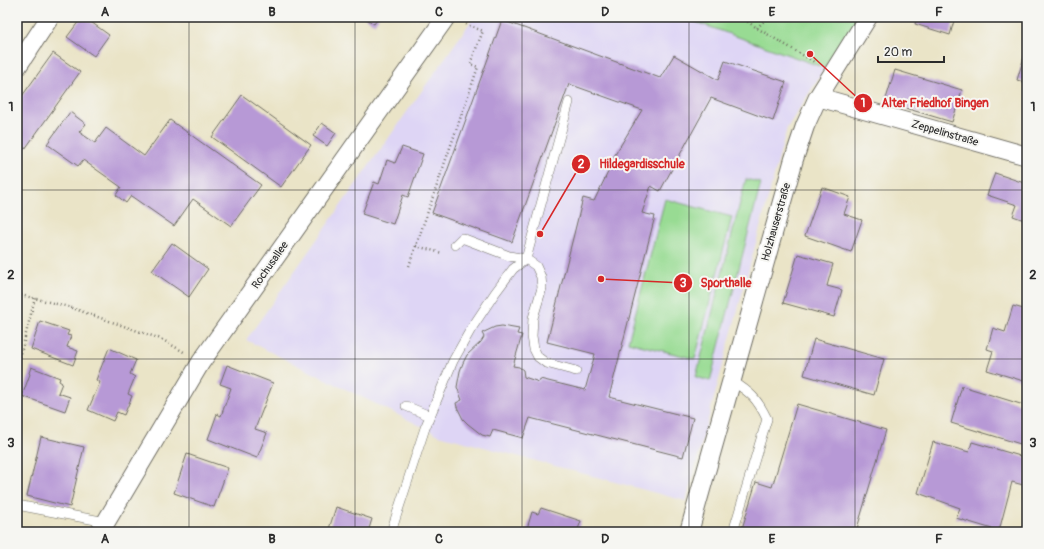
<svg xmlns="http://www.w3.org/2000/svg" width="1044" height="549" font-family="Pangolin,sans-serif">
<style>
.built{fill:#ded5f5}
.green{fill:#98db93;stroke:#62835f}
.building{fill:#b799d6}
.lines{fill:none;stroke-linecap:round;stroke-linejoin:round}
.lane-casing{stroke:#6e6c62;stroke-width:10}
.street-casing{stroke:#6e6c62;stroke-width:20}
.path{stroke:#6e6c62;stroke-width:2.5;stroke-dasharray:1 3;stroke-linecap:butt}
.lane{stroke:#fff;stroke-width:9}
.street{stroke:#fff;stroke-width:18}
.grid{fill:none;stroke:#2b2b2b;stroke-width:1;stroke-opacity:0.55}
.labels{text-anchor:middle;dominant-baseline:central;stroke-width:4;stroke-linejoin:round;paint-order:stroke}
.street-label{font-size:11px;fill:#2b2b2b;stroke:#f6f6f2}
.leader{fill:none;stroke:#d62828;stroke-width:1.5}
.callout-dot{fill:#d62828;stroke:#f6f6f2;stroke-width:1.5}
.mark-label{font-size:12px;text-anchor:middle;font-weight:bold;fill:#fff}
.callout-label{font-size:12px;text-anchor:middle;font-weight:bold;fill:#d62828;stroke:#f6f6f2;stroke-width:4;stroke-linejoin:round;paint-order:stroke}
.neatline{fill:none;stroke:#2b2b2b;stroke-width:1.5}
.grid-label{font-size:13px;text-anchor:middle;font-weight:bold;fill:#2b2b2b}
</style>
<rect width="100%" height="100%" fill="#f6f6f2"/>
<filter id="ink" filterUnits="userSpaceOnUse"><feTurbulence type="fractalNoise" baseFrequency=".025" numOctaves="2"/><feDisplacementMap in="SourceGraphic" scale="8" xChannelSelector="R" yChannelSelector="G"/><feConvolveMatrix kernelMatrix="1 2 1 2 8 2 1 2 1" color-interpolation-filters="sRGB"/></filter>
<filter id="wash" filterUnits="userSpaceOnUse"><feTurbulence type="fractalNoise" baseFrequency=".012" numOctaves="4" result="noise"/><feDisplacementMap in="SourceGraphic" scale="16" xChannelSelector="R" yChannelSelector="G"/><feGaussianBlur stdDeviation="0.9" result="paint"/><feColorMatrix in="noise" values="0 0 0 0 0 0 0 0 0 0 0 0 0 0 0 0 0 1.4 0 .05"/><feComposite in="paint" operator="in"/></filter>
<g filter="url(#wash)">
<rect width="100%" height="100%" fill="#eae4c7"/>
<path class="built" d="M 474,17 L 682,17 L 825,68 L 787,128 L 686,501 L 439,435 L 246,340 Z"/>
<path class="green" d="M 682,17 L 860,17 L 825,68 Z
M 746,179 L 761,183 L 710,381 L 696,377 Z
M 665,199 L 732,217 L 695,359 L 628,342 Z"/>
<g id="blocks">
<path class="building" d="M 82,17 L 84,17 L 109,35 L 94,56 L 67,37 Z
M 364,17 L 379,17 L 374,24 Z
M 917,17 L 955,17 L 950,35 L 915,24 Z
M 502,20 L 660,78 L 674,55 L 718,80 L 725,61 L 786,82 L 773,121 L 711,98 L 660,191 L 651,186 L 642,213 L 655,216 L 609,397 L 693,418 L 683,457 L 530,418 L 523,438 L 493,430 L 490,437 L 482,435 L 468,424 L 463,419 L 457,407 L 456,403 L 462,400 L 457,387 L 460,371 L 463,363 L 467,355 L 481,342 L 484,337 L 482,333 L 495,327 L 502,326 L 519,329 L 517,334 L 522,335 L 513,366 L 519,367 L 523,370 L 524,377 L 539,382 L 540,379 L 585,390 L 595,354 L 547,342 L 583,198 L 594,201 L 612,164 L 610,163 L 642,110 L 569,84 L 512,242 L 432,213 Z
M 1027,47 L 1027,83 L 1017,80 Z
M 53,53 L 80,72 L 25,149 L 17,143 L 17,103 Z
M 895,70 L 962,90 L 952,122 L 885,102 Z
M 242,95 L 311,145 L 281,187 L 212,137 Z
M 70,112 L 86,124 L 79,132 L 95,143 L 106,128 L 144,156 L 170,120 L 261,185 L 231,226 L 193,199 L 174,226 L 131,196 L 126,203 L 116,195 L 121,187 L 83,160 L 78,166 L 47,144 Z
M 322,123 L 336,133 L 327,146 L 313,136 Z
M 402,147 L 423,154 L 408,197 L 403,195 L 393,224 L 362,214 L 374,182 L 379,184 L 387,160 L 395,163 Z
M 995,173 L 1027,184 L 1027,221 L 1013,216 L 1017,205 L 987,195 Z
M 17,177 L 21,178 L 17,189 Z
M 822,187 L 850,197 L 844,214 L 862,220 L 851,252 L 805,236 Z
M 172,243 L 208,269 L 189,297 L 152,271 Z
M 798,254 L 833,264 L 827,286 L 842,290 L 834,317 L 783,303 Z
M 1013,306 L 1027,310 L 1027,382 L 987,370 L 993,351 L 987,349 L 993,328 L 1005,332 Z
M 40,321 L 69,331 L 67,335 L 71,336 L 67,347 L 78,351 L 73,365 L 31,349 Z
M 814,339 L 884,359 L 874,395 L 804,375 Z
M 109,348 L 136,360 L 130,374 L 135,377 L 128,394 L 132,396 L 124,415 L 117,412 L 113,421 L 88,410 L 100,382 L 96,380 Z
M 227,365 L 273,383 L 255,429 L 267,433 L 257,458 L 208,439 L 217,414 L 221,416 L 231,388 L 220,384 Z
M 31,367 L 60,378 L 59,381 L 62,383 L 58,393 L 70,397 L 65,411 L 22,396 L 30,374 L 29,373 Z
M 962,386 L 1027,406 L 1027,446 L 951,423 Z
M 797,404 L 886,430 L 856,532 L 741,532 L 756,482 L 772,487 Z
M 41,437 L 84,447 L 70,507 L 27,496 Z
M 933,442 L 969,452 L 972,442 L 1027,458 L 1027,486 L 1012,482 L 999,531 L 956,518 L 960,508 L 918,493 Z
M 187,454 L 228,468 L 214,507 L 174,493 Z
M 336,507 L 372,519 L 368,532 L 328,532 Z
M 541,508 L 581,521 L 577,532 L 526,532 L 532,512 L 538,514 Z"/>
</g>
</g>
<g filter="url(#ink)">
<use href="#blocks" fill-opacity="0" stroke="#6e6c62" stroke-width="1"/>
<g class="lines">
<g class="lane-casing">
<path id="lane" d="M 455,245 L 462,238 L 509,256 L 526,259 L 536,266 L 541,277 L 542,288 L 533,318 L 532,336 L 534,349 L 538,357 L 546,363 L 576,371
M 731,380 C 751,393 757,398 767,419 L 733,532
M 406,406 L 430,416
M 17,505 L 106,522
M 391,532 L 425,428 L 453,361 L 471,329 L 495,293 L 513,269 L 526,259 L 569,102"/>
</g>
<g class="street-casing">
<path id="street" d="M 17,67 L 50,17
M 818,97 L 1027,156
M 100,532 L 201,362 L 446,17
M 689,532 L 794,159 L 805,126 L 818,97 L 868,17"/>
</g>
<path class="path" d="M 741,17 L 757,28 L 816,63
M 757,28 L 768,17
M 416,246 L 442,253
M 409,266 L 478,67 L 470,64 L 483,31 L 470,26 L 464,23
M 17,294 L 69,307 L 161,339 L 184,352
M 17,369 L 35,298"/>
<use href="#lane" class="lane"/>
<use href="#street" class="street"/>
</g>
</g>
<path class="grid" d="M 189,17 L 189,532M 355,17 L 355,532M 522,17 L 522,532M 689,17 L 689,532M 855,17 L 855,532M 17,190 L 1027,190M 17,359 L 1027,359"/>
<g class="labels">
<g class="street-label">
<text transform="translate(945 133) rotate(16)">Zeppelinstraße</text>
<text transform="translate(776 222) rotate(-74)">Holzhauserstraße</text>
<text transform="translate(270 265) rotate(-55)">Rochusallee</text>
</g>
</g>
<path class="leader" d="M810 54L863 103M540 234L581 164M601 279L683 283"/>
<g class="callout-dot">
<circle cx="810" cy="54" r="4"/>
<circle cx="540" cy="234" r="4"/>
<circle cx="601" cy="279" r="4"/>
<circle cx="863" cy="103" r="10"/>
<circle cx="581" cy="164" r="10"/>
<circle cx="683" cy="283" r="10"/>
</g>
<g class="mark-label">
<text x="863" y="107">1</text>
<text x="581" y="168">2</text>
<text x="683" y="287">3</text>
</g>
<g class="callout-label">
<text x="935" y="107">Alter Friedhof Bingen</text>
<text x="642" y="168">Hildegardisschule</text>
<text x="726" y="287">Sporthalle</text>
</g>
<rect width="1044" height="549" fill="none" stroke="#f6f6f2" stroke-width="44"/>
<path d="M878 56v6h66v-6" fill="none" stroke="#2b2b2b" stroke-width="2"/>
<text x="884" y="56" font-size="12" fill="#2b2b2b" stroke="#f6f6f2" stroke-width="3" paint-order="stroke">20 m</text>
<rect x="22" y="22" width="1000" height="505" class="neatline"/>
<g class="grid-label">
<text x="105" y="16">A</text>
<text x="272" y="16">B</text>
<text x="439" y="16">C</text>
<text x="605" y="16">D</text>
<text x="772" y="16">E</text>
<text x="939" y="16">F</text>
<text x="11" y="111">1</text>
<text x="1033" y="111">1</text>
<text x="11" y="279">2</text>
<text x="1033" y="279">2</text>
<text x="11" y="447">3</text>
<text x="1033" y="447">3</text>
<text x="105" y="543">A</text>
<text x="272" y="543">B</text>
<text x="439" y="543">C</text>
<text x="605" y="543">D</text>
<text x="772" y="543">E</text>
<text x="939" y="543">F</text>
</g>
</svg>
